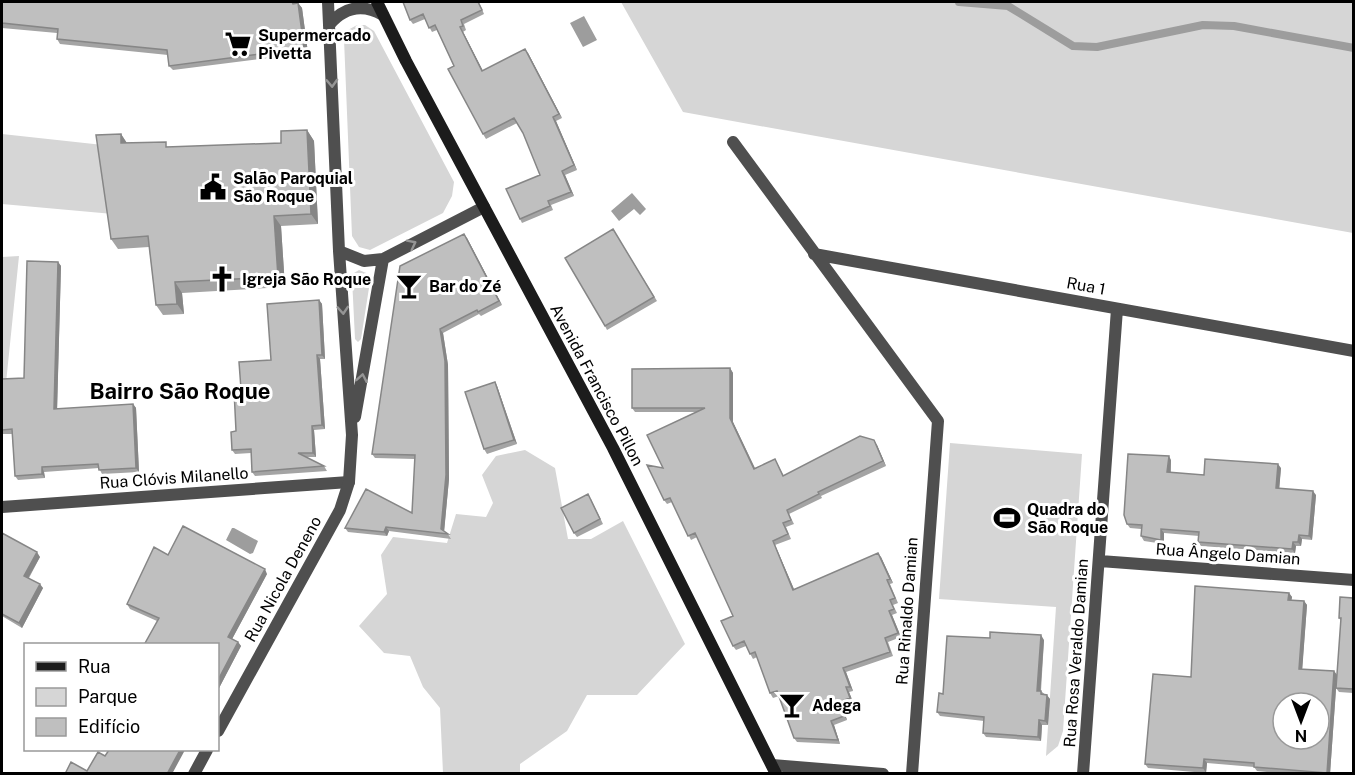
<svg xmlns="http://www.w3.org/2000/svg" width="1355" height="775" font-family="'Public Sans',sans-serif">
<style>
.green{fill:#d6d6d6}
.water{fill:#9d9d9d}
.lines{fill:none;stroke-linecap:round;stroke-linejoin:round}
.stream{stroke:#9d9d9d;stroke-width:8}
.minor{stroke:#4f4f4f;stroke-width:12}
.tertiary{stroke:#4f4f4f;stroke-width:12}
.secondary{stroke:#1c1c1c;stroke-width:12}
.wall{fill:#a4a4a4}
.shaded-wall{fill:#868686}
.building{fill:#bfbfbf;stroke:#868686;stroke-width:1.5;fill-rule:evenodd}
.oneway{stroke:#959595}
.labels{text-anchor:middle;dominant-baseline:central;stroke-width:6;stroke-linejoin:round;paint-order:stroke}
.poi-label{font-size:16px;font-weight:bold;fill:#000;stroke:#fff;text-anchor:start}
.street-label{font-size:16px;fill:#000;stroke:#fff}
.district-label{font-size:22px;font-weight:bold;fill:#000;stroke:#fff}
</style>
<rect width="100%" height="100%" fill="#fff"/>
<path class="green" d="M 621,2 L 1353,2 L 1353,233 L 683,112 Z
M 357,25 L 365,25 L 374,31 L 454,182 L 452,196 L 443,213 L 370,250 L 359,247 L 352,236 L 344,39 L 348,30 Z
M 2,134 L 103,145 L 113,214 L 2,204 Z
M 19,256 L 6,383 L 2,384 L 2,257 Z
M 359,270 L 371,275 L 361,339 L 358,342 L 355,339 L 352,278 L 354,273 Z
M 950,443 L 1082,454 L 1063,731 L 1058,746 L 1046,756 L 1056,607 L 939,599 Z
M 525,450 L 555,468 L 568,539 L 591,539 L 623,521 L 685,644 L 637,695 L 587,695 L 567,731 L 520,764 L 520,773 L 443,773 L 440,708 L 423,687 L 410,656 L 384,653 L 359,626 L 387,594 L 381,555 L 393,537 L 447,543 L 456,514 L 486,517 L 493,503 L 482,475 L 496,456 Z"/>
<path class="water" d="M 584,16 L 597,40 L 583,47 L 570,23 Z
M 632,193 L 646,209 L 640,215 L 634,209 L 619,221 L 611,211 Z
M 232,528 L 234,528 L 258,541 L 253,553 L 250,554 L 226,540 Z"/>
<g class="lines">
<path class="stream" d="M 959,2 L 1008,6 L 1073,46 L 1097,47 L 1203,25 L 1234,26 L 1354,48"/>
<path class="minor" d="M 733,142 L 938,421 L 912,774
M 814,254 L 1354,351
M 2,507 L 349,482
M 1100,561 L 1354,580
M 772,765 L 883,774
M 1083,774 L 1117,309"/>
<path class="tertiary" d="M 329,25 C 344,7 362,3 383,15
M 339,251 L 364,261 L 383,259 L 484,207
M 355,417 L 383,259
M 218,731 L 340,510 L 349,482 L 352,435 L 339,251 L 328,2
M 194,774 L 207,750"/>
<path class="secondary" d="M 377,2 L 406,61 L 613,448 L 776,774"/>
</g>
<path class="wall" d="M 2,2 L 295,2 L 295,3 L 298,3 L 302,8 L 308,53 L 173,70 L 169,66 L 168,55 L 60,44 L 57,39 L 57,33 L 2,28 Z
M 403,2 L 479,2 L 484,14 L 464,24 L 466,30 L 463,32 L 483,71 L 528,53 L 562,118 L 556,121 L 577,170 L 565,175 L 574,196 L 551,205 L 553,210 L 522,223 L 520,219 L 540,175 L 523,133 L 517,123 L 486,139 L 483,134 L 454,66 L 437,30 L 432,32 L 425,19 L 413,24 L 410,20 Z
M 307,130 L 314,141 L 318,224 L 281,226 L 285,287 L 182,293 L 184,314 L 163,315 L 156,305 L 149,247 L 118,249 L 111,239 L 121,134 L 127,143 L 169,147 L 281,143 Z
M 613,229 L 657,301 L 607,330 L 605,326 Z
M 467,238 L 502,305 L 481,316 L 479,314 L 443,333 L 448,365 L 449,479 L 444,531 L 448,534 L 451,539 L 389,531 L 387,536 L 348,532 L 345,528 L 412,513 L 415,459 L 375,458 L 372,454 Z
M 58,262 L 61,266 L 57,409 L 133,404 L 136,408 L 139,472 L 102,474 L 99,468 L 44,472 L 45,478 L 18,480 L 15,476 L 12,434 L 2,434 L 2,379 L 24,378 Z
M 319,300 L 322,304 L 325,359 L 320,359 L 325,429 L 314,430 L 316,457 L 306,457 L 324,466 L 327,471 L 255,476 L 252,472 L 251,453 L 235,454 L 232,450 L 236,431 L 241,389 L 271,360 Z
M 730,368 L 733,373 L 733,422 L 755,468 L 775,459 L 784,476 L 877,445 L 886,466 L 821,496 L 822,498 L 789,514 L 794,524 L 786,527 L 791,539 L 775,545 L 794,589 L 881,557 L 893,583 L 890,584 L 898,603 L 893,605 L 897,613 L 892,615 L 901,637 L 888,642 L 893,656 L 846,672 L 853,691 L 849,692 L 853,702 L 842,706 L 847,720 L 834,725 L 840,744 L 797,742 L 794,738 L 779,696 L 773,698 L 770,693 L 757,657 L 753,659 L 746,646 L 736,650 L 733,646 L 733,616 L 697,537 L 691,540 L 672,502 L 667,504 L 664,500 L 663,468 L 696,412 L 635,412 L 632,408 Z
M 495,382 L 497,386 L 517,444 L 487,454 L 484,449 Z
M 1171,460 L 1171,473 L 1204,475 L 1281,468 L 1279,488 L 1316,495 L 1312,540 L 1302,539 L 1301,546 L 1296,546 L 1295,553 L 1201,546 L 1198,542 L 1199,536 L 1164,533 L 1164,544 L 1144,541 L 1141,536 L 1141,529 L 1130,528 L 1127,524 Z
M 591,499 L 603,524 L 577,537 L 574,533 Z
M 2,533 L 40,557 L 29,578 L 43,588 L 22,628 L 2,616 Z
M 168,555 L 267,574 L 232,639 L 238,642 L 241,646 L 218,690 L 218,645 L 157,621 L 130,609 L 127,604 Z
M 1289,593 L 1292,597 L 1291,600 L 1304,601 L 1307,605 L 1302,669 L 1334,671 L 1337,675 L 1341,621 L 1339,618 L 1353,598 L 1353,693 L 1339,692 L 1336,688 L 1330,774 L 1287,774 L 1257,771 L 1254,767 L 1207,763 L 1206,773 L 1148,768 L 1145,764 L 1191,677 Z
M 990,638 L 1044,640 L 1041,691 L 1050,699 L 1048,725 L 1042,725 L 1041,741 L 986,737 L 983,733 L 984,721 L 940,716 L 937,712 L 943,694 Z"/>
<path class="shaded-wall" d="M 298,3 L 302,8 L 308,53 L 304,48 Z
M 460,27 L 463,32 L 485,75 L 482,71 Z
M 525,49 L 528,53 L 562,118 L 559,114 Z
M 553,117 L 556,121 L 577,170 L 574,165 Z
M 307,130 L 314,141 L 318,224 L 311,214 Z
M 121,134 L 128,145 L 121,143 Z
M 562,171 L 565,175 L 574,196 L 571,192 Z
M 274,216 L 281,226 L 285,287 L 278,277 Z
M 464,234 L 467,238 L 502,305 L 499,301 Z
M 58,262 L 61,266 L 57,413 L 54,409 Z
M 175,282 L 182,293 L 184,314 L 177,304 Z
M 319,300 L 322,304 L 325,359 L 322,355 Z
M 440,329 L 443,333 L 448,365 L 449,479 L 444,533 L 441,529 Z
M 317,355 L 320,359 L 325,429 L 322,425 Z
M 730,368 L 733,373 L 733,422 L 757,473 L 754,469 L 730,418 Z
M 495,382 L 497,386 L 517,444 L 514,440 Z
M 133,404 L 136,408 L 139,472 L 136,468 Z
M 312,426 L 314,430 L 316,457 L 313,453 Z
M 874,440 L 877,445 L 886,466 L 883,461 Z
M 1169,456 L 1171,460 L 1170,477 L 1167,472 Z
M 1278,464 L 1281,468 L 1279,492 L 1276,488 Z
M 42,467 L 44,472 L 45,478 L 42,474 Z
M 1313,491 L 1316,495 L 1312,540 L 1309,536 Z
M 386,527 L 389,531 L 387,536 L 384,532 Z
M 1161,529 L 1164,533 L 1164,544 L 1161,540 Z
M 1299,535 L 1302,539 L 1301,546 L 1298,542 Z
M 773,541 L 775,545 L 796,594 L 793,590 Z
M 1293,542 L 1296,546 L 1295,553 L 1292,549 Z
M 37,552 L 40,557 L 27,580 L 24,576 Z
M 878,553 L 881,557 L 893,583 L 890,579 Z
M 265,569 L 267,574 L 231,641 L 228,637 Z
M 40,584 L 43,588 L 22,628 L 19,623 Z
M 1289,593 L 1292,597 L 1291,604 L 1288,600 Z
M 1304,601 L 1307,605 L 1302,673 L 1299,669 Z
M 889,611 L 892,615 L 901,637 L 898,633 Z
M 1041,635 L 1044,640 L 1040,696 L 1037,691 Z
M 238,642 L 241,646 L 218,690 L 218,680 Z
M 843,668 L 846,672 L 853,691 L 850,687 Z
M 1334,671 L 1337,675 L 1330,774 L 1327,774 Z
M 846,687 L 849,692 L 853,702 L 850,698 Z
M 1047,695 L 1050,699 L 1048,725 L 1045,721 Z
M 839,702 L 842,706 L 847,720 L 844,716 Z
M 1039,720 L 1042,725 L 1041,741 L 1038,737 Z
M 831,721 L 834,725 L 840,744 L 838,740 Z
M 180,750 L 185,750 L 172,774 L 167,774 Z
M 1204,759 L 1207,763 L 1206,773 L 1203,768 Z"/>
<path class="building" d="M 2,2 L 292,2 L 293,4 L 298,3 L 304,48 L 169,66 L 167,50 L 57,39 L 58,29 L 2,23 Z
M 403,2 L 478,2 L 482,10 L 461,20 L 463,26 L 460,27 L 482,71 L 525,49 L 559,114 L 553,117 L 574,165 L 562,171 L 571,192 L 548,201 L 550,206 L 520,219 L 506,189 L 540,175 L 523,133 L 514,118 L 483,134 L 448,69 L 454,66 L 435,25 L 429,28 L 423,14 L 410,20 Z
M 307,130 L 311,214 L 274,216 L 278,277 L 175,282 L 177,304 L 156,305 L 148,236 L 111,239 L 96,135 L 121,134 L 121,143 L 166,142 L 166,147 L 281,143 L 281,131 Z
M 613,229 L 654,297 L 605,326 L 565,258 Z
M 464,234 L 499,301 L 478,312 L 477,310 L 440,329 L 445,361 L 446,475 L 441,529 L 448,534 L 386,527 L 384,532 L 345,528 L 366,489 L 412,513 L 415,455 L 372,454 L 400,266 Z
M 27,261 L 58,262 L 54,409 L 133,404 L 136,468 L 99,470 L 98,464 L 42,467 L 42,474 L 15,476 L 12,429 L 2,430 L 2,379 L 24,378 Z
M 319,300 L 322,355 L 317,355 L 322,425 L 312,426 L 313,453 L 298,453 L 324,466 L 252,472 L 251,449 L 232,450 L 231,432 L 236,431 L 234,390 L 241,389 L 239,362 L 271,360 L 267,304 Z
M 730,368 L 730,418 L 754,469 L 775,459 L 783,476 L 860,436 L 874,440 L 883,461 L 818,492 L 819,494 L 787,510 L 791,520 L 783,523 L 788,534 L 773,541 L 793,590 L 878,553 L 890,579 L 887,580 L 895,598 L 890,600 L 894,609 L 889,611 L 898,633 L 885,638 L 890,652 L 843,668 L 850,687 L 846,687 L 850,698 L 839,702 L 844,716 L 831,721 L 838,740 L 794,738 L 777,691 L 770,693 L 755,652 L 750,654 L 744,641 L 733,646 L 721,621 L 733,616 L 695,533 L 688,536 L 670,498 L 664,500 L 647,465 L 663,468 L 647,435 L 705,408 L 632,408 L 632,369 Z
M 495,382 L 514,440 L 484,449 L 465,392 Z
M 1128,454 L 1169,456 L 1167,472 L 1204,475 L 1205,459 L 1278,464 L 1276,488 L 1313,491 L 1309,536 L 1299,535 L 1298,542 L 1293,542 L 1292,549 L 1198,542 L 1199,532 L 1161,529 L 1161,540 L 1141,536 L 1142,525 L 1127,524 L 1124,515 Z
M 588,494 L 600,519 L 574,533 L 561,508 Z
M 183,526 L 265,569 L 228,637 L 238,642 L 218,680 L 218,645 L 144,645 L 159,618 L 127,604 L 154,547 L 168,555 Z
M 2,533 L 37,552 L 24,576 L 40,584 L 19,623 L 2,614 Z
M 1195,586 L 1289,593 L 1288,600 L 1304,601 L 1299,669 L 1334,671 L 1327,773 L 1254,767 L 1254,763 L 1204,759 L 1203,768 L 1145,764 L 1153,674 L 1191,677 ZM 1283,703 L 1319,703 L 1319,739 L 1283,739 Z
M 1340,597 L 1353,598 L 1353,689 L 1336,688 L 1341,618 L 1339,618 Z
M 990,632 L 1041,635 L 1037,691 L 1041,691 L 1041,694 L 1047,695 L 1045,721 L 1039,720 L 1038,737 L 983,733 L 984,717 L 937,712 L 939,693 L 943,694 L 947,636 L 990,638 Z
M 109,750 L 180,750 L 167,774 L 65,774 L 71,762 L 87,771 L 98,752 L 105,756 Z"/>
<defs><path id="oneway-chevron" d="M-2-3.5L2.5 0L-2 3.5" fill="none" stroke-width="1.6" stroke-linecap="round" stroke-linejoin="round" transform="scale(1.5)"/></defs>
<g class="oneway">
<use href="#oneway-chevron" transform="translate(332 83) rotate(88)"/>
<use href="#oneway-chevron" transform="translate(412 244) rotate(-27)"/>
<use href="#oneway-chevron" transform="translate(343 310) rotate(86)"/>
<use href="#oneway-chevron" transform="translate(362 378) rotate(-80)"/>
</g>
<defs>
<g id="supermarket-bare" transform="scale(2.07)"><path d="M-6-5.5h2.5l.6 2H6L4.5 2H-2.5L-4.4-4H-6ZM-1.5 3.2a1.3 1.3 0 1 0 .1 0ZM3 3.2a1.3 1.3 0 1 0 .1 0Z" fill="#000" stroke="#fff" stroke-width="2.5" paint-order="stroke"/></g>
<g id="civic-bare" transform="scale(2.07)"><path d="M-.6-6.5H3V-4.5H.6V-3L4-1V1h2V6H-6V1h2V-1L-.6-3ZM-1.2 2.5V6h2.4V2.5Z" fill="#000" stroke="#fff" stroke-width="2.5" paint-order="stroke"/></g>
<g id="church-bare" transform="scale(2.07)"><path d="M-1.2-6h2.4v3.5h3.3v2.4h-3.3V6h-2.4V-.1h-3.3v-2.4h3.3Z" fill="#000" stroke="#fff" stroke-width="2.5" paint-order="stroke"/></g>
<g id="bar-bare" transform="scale(2.07)"><path d="M-6-5H6L.8 .8V4.5H3.5V6h-7V4.5H-.8V.8Z" fill="#000" stroke="#fff" stroke-width="2.5" paint-order="stroke"/></g>
<g id="stadium-bare" transform="scale(2.07)"><path d="M0-5a6.5 5 0 1 0 0 10a6.5 5 0 1 0 0-10ZM-3.5-1.8h7v3.6h-7Z" fill="#000" stroke="#fff" stroke-width="2.5" paint-order="stroke"/></g>
</defs>
<g fill-rule="evenodd">
<use href="#supermarket-bare" x="238" y="44"/>
<use href="#civic-bare" x="213" y="187"/>
<use href="#church-bare" x="222" y="279"/>
<use href="#bar-bare" x="409" y="286"/>
<use href="#stadium-bare" x="1007" y="518"/>
<use href="#bar-bare" x="792" y="705"/>
</g>
<g class="labels">
<g class="poi-label">
<text x="258" y="35">Supermercado<tspan x="258" dy="18">Pivetta</tspan></text>
<text x="233" y="178">Salão Paroquial<tspan x="233" dy="18">São Roque</tspan></text>
<text x="242" y="279">Igreja São Roque</text>
<text x="429" y="286">Bar do Zé</text>
<text x="1027" y="509">Quadra do<tspan x="1027" dy="18">São Roque</tspan></text>
<text x="812" y="705">Adega</text>
</g>
<g class="street-label">
<text transform="translate(1086 286) rotate(10)">Rua 1</text>
<text transform="translate(597 385) rotate(62)">Avenida Francisco Pillon</text>
<text transform="translate(174 478) rotate(-4)">Rua Clóvis Milanello</text>
<text transform="translate(1228 554) rotate(4)">Rua Ângelo Damian</text>
<text transform="translate(283 579) rotate(-61)">Rua Nicola Deneno</text>
<text transform="translate(907 611) rotate(-86)">Rua Rinaldo Damian</text>
<text transform="translate(1076 653) rotate(-86)">Rua Rosa Veraldo Damian</text>
</g>
<g class="district-label">
<text x="180" y="391">Bairro São Roque</text>
</g>
</g>
<rect width="1355" height="775" fill="none" stroke="#000000" stroke-width="6"/>
<rect x="24" y="643" width="195" height="108" fill="#ffffff" stroke="#999999" stroke-width="1.5"/>
<rect x="36" y="662" width="30" height="9" fill="#1c1c1c" stroke="#999999" stroke-width="1.5"/>
<text x="78" y="673" font-size="18" fill="#000000">Rua</text>
<rect x="36" y="688" width="30" height="18" fill="#d6d6d6" stroke="#999999" stroke-width="1.5"/>
<text x="78" y="703" font-size="18" fill="#000000">Parque</text>
<rect x="36" y="718" width="30" height="18" fill="#bfbfbf" stroke="#999999" stroke-width="1.5"/>
<text x="78" y="733" font-size="18" fill="#000000">Edifício</text>
<g transform="translate(1301 721) rotate(180)"><circle r="28" fill="#ffffff" stroke="#999999" stroke-width="1.5"/>
<path d="M0-4.5L10 22L0 15L-10 22Z" fill="#000000"/>
<text y="-9" font-size="16" font-weight="bold" text-anchor="middle" fill="#000000">N</text>
</g>
</svg>
